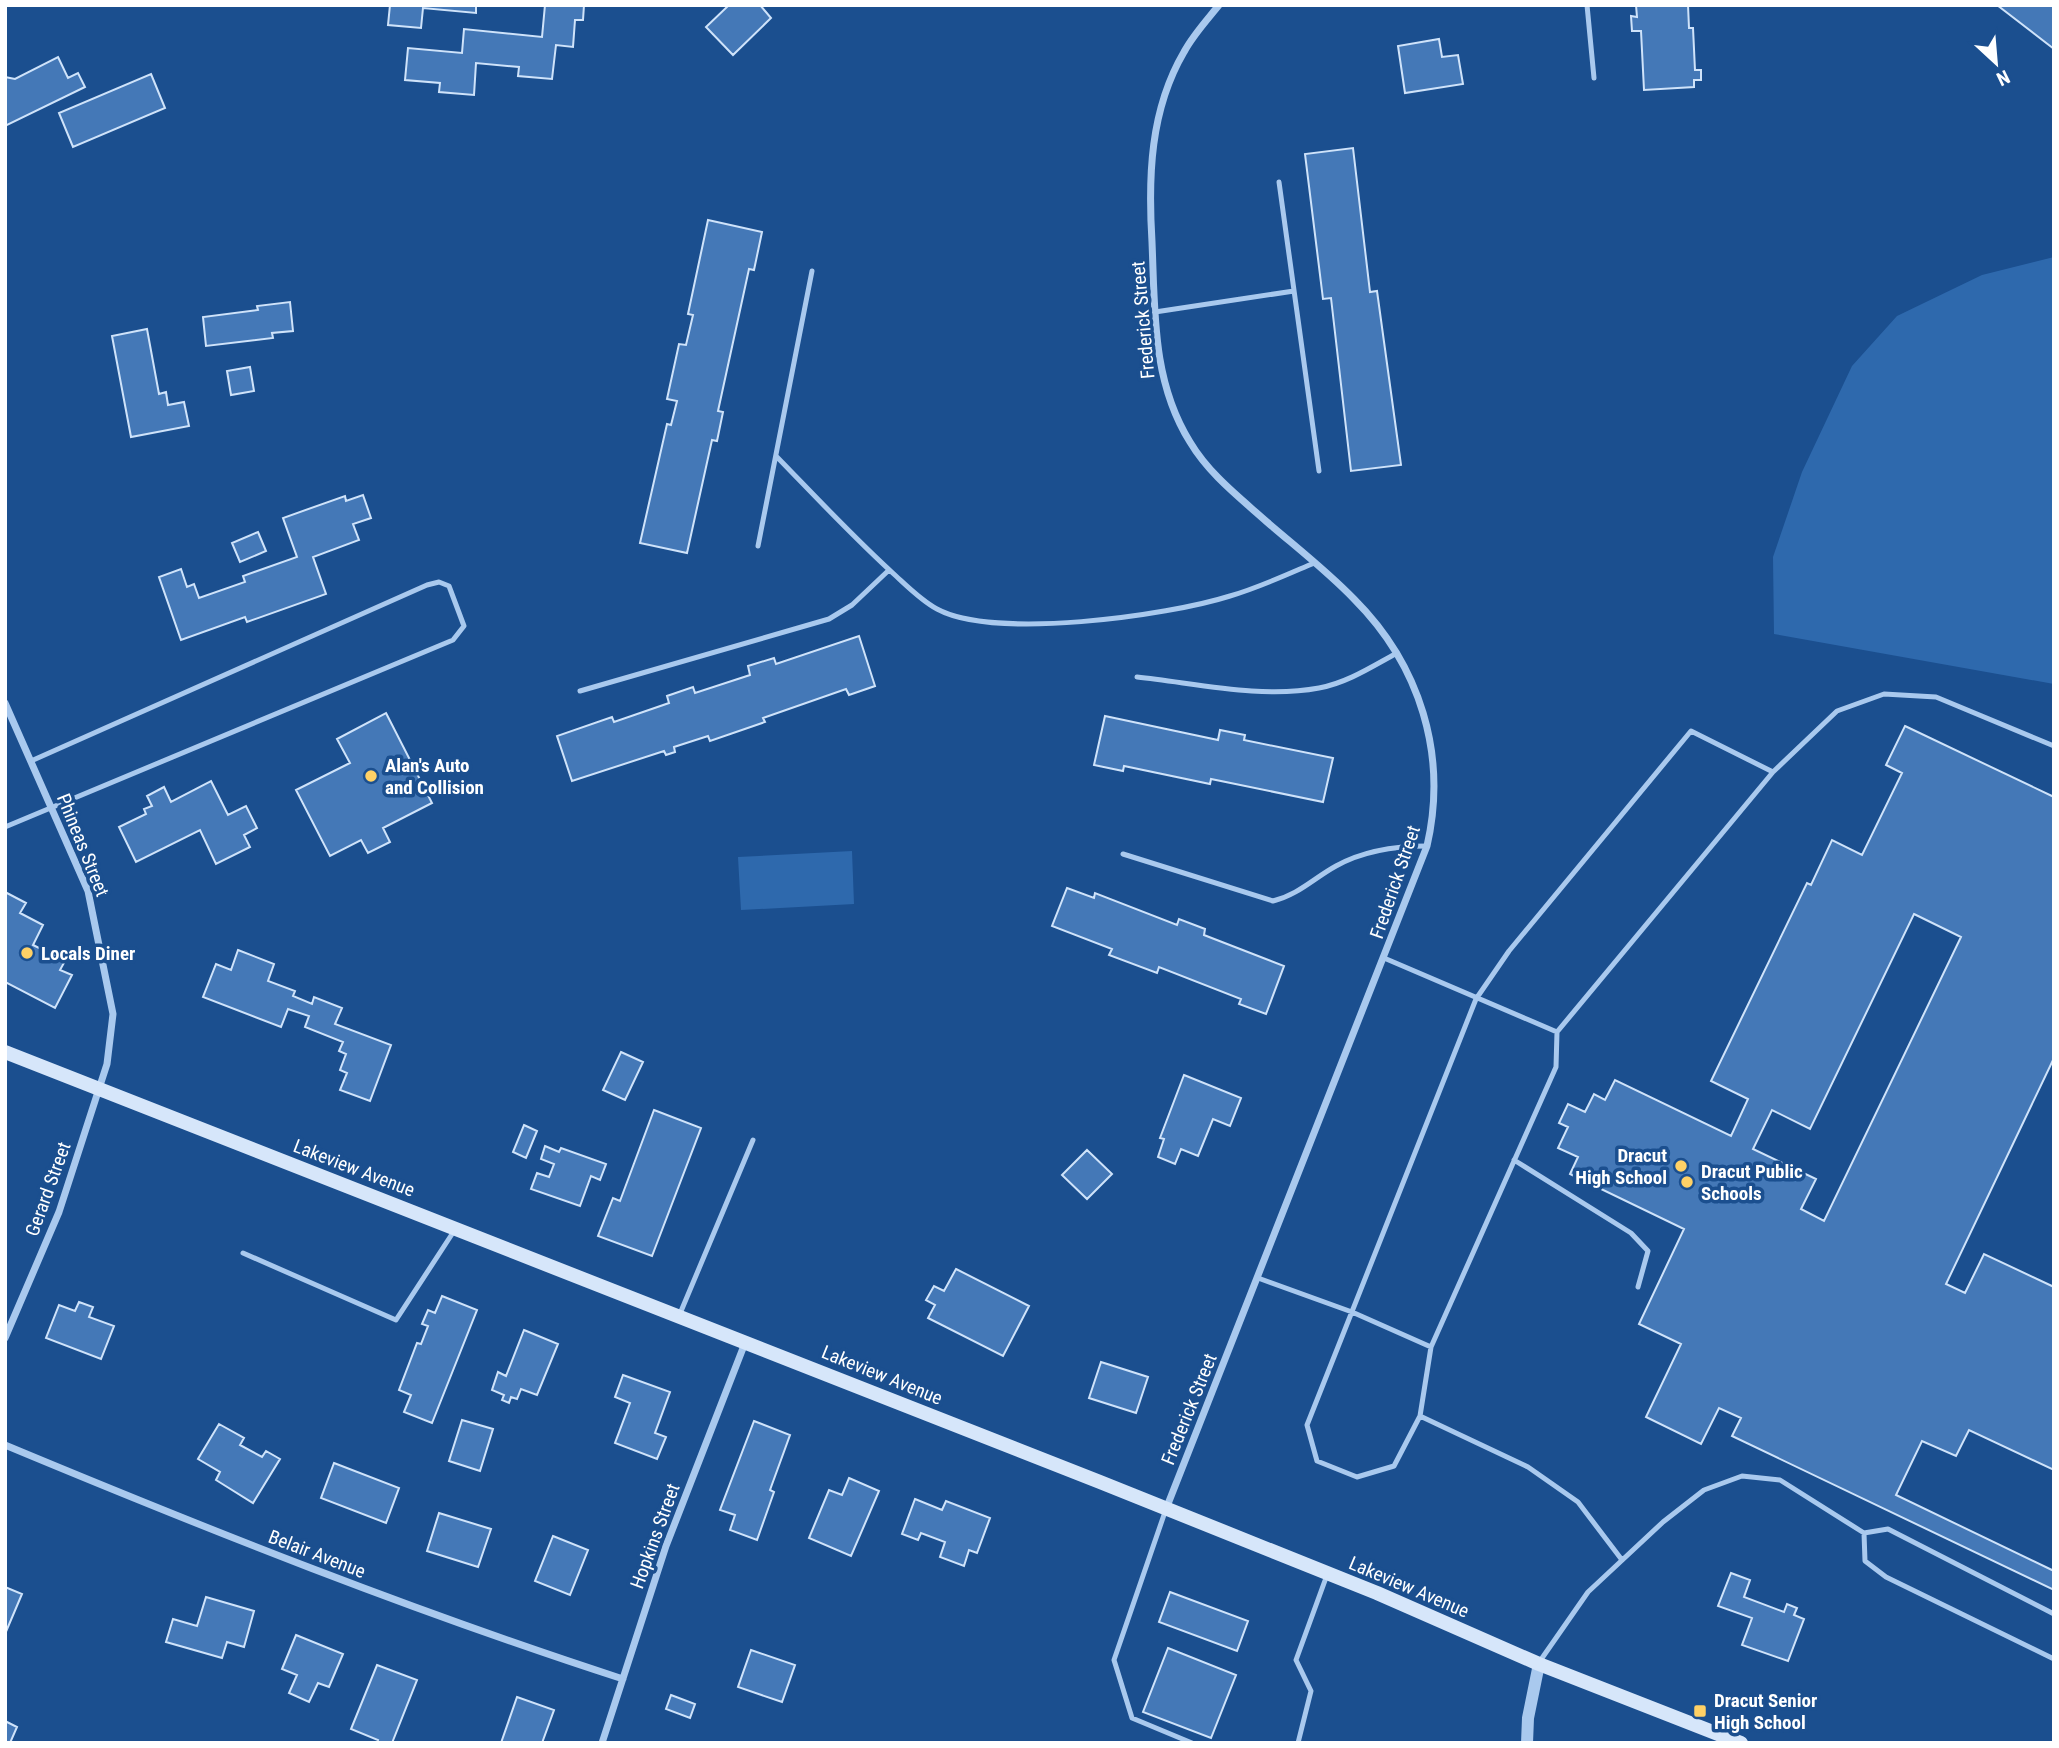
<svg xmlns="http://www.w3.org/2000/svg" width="2059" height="1748" font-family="'Roboto Condensed',sans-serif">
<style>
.green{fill:#2e69ad}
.building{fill:#4478b7;stroke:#cfe3fa;stroke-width:2;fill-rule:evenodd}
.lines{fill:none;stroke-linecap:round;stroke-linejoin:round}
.service{stroke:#a9c9ee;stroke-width:5}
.minor{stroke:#a9c9ee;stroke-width:7}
.tertiary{stroke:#a9c9ee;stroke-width:12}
.secondary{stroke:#d6e6fa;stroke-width:14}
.poi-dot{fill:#ffd166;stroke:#1b4f8f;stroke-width:2.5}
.labels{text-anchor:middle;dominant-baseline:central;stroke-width:7;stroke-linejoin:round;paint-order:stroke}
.street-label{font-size:19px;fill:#fff;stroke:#1b4f8f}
.poi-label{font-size:19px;font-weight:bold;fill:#fff;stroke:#1b4f8f;text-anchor:start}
</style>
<rect width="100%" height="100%" fill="#1b4f8f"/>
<path class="green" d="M 2054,257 L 2054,684 L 1774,634 L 1773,557 L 1802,472 L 1852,366 L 1897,316 L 1982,275 Z
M 852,851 L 854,904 L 741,910 L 738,857 Z"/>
<path class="building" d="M 390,5 L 476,5 L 476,13 L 423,8 L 421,28 L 388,25 Z
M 545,5 L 584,5 L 583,20 L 575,20 L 573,47 L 556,45 L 552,79 L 518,76 L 519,67 L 476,63 L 474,95 L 439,92 L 440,83 L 405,80 L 408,48 L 462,53 L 464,29 L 542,37 Z
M 729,5 L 760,5 L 771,18 L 733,55 L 706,27 Z
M 1636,5 L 1688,5 L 1689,28 L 1693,28 L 1695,70 L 1701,70 L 1701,80 L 1694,80 L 1694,87 L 1644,90 L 1641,31 L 1632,31 L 1631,16 L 1637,17 Z
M 1997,5 L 2054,5 L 2054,49 Z
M 1439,39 L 1442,57 L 1458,55 L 1463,84 L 1405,93 L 1398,46 Z
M 58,57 L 68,78 L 78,73 L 85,87 L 5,126 L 5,77 L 15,79 Z
M 151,74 L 165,108 L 73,147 L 59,113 Z
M 1353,148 L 1370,292 L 1377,291 L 1401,465 L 1351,471 L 1331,298 L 1323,299 L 1305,154 Z
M 708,220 L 762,232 L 754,270 L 749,269 L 718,411 L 723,412 L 717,441 L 712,440 L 687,553 L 640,543 L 667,424 L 671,425 L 677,401 L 667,399 L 679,344 L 686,345 L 693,315 L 688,314 Z
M 290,302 L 293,331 L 272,333 L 273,338 L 206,346 L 203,317 L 258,310 L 257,306 Z
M 147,329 L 159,394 L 166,392 L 168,405 L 184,402 L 189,426 L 131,437 L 112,336 Z
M 250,367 L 254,391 L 231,395 L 227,371 Z
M 363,495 L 371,518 L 353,524 L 359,540 L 313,557 L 326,594 L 247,622 L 245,617 L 181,640 L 159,577 L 181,569 L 187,587 L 194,584 L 199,598 L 245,582 L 243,576 L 297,557 L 283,518 L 345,496 L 346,501 Z
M 258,532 L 266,551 L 240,562 L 232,543 Z
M 859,636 L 875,686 L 849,695 L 846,689 L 763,718 L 765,722 L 710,741 L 708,736 L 674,747 L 675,752 L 666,755 L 664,751 L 572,781 L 557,736 L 612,717 L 614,722 L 669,703 L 667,696 L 693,687 L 695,693 L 750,675 L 748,666 L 774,658 L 776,664 Z
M 386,713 L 432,803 L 383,828 L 390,842 L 368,853 L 361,840 L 330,856 L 296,790 L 350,763 L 337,739 Z
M 1105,716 L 1218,740 L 1220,730 L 1245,735 L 1244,740 L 1333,758 L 1323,802 L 1211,779 L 1210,784 L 1124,766 L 1123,771 L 1094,765 Z
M 1905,726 L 2054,797 L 2054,1058 L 1946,1284 L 1965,1293 L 1984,1254 L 2054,1287 L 2054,1470 L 1969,1430 L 1956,1456 L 1922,1441 L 1896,1495 L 2054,1571 L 2054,1590 L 1732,1436 L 1741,1418 L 1719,1408 L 1701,1444 L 1646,1417 L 1681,1344 L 1639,1324 L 1684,1229 L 1570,1174 L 1578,1157 L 1558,1148 L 1568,1127 L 1559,1123 L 1568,1104 L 1585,1112 L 1594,1094 L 1605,1100 L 1615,1080 L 1731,1136 L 1748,1099 L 1711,1081 L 1807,883 L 1811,885 L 1832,840 L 1862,855 L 1902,773 L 1886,765 ZM 1914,914 L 1961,937 L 1824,1221 L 1801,1209 L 1816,1179 L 1753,1149 L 1772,1110 L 1810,1129 Z
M 211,781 L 228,815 L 246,806 L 257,828 L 244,835 L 250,847 L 216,864 L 200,830 L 136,862 L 119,827 L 146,814 L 144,809 L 152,806 L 147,796 L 164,787 L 171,802 Z
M 1067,888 L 1094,898 L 1095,893 L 1177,925 L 1179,919 L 1205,929 L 1204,935 L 1284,966 L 1266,1014 L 1239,1004 L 1241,999 L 1159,967 L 1157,973 L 1109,955 L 1112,949 L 1052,926 Z
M 5,892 L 26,903 L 20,913 L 43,925 L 33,945 L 65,961 L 60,970 L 72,975 L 55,1008 L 5,982 Z
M 238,950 L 274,964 L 268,981 L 295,991 L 293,996 L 312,1004 L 314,997 L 342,1008 L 335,1024 L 391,1045 L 370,1101 L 340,1090 L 347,1073 L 340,1070 L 346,1054 L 339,1051 L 343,1042 L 305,1027 L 309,1016 L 288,1009 L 281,1027 L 203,997 L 216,964 L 231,970 Z
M 621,1052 L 643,1062 L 625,1100 L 603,1090 Z
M 1184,1075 L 1241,1098 L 1230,1126 L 1213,1119 L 1198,1156 L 1181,1149 L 1175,1164 L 1158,1157 L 1164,1139 L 1160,1138 Z
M 654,1110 L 701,1128 L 652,1256 L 598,1236 L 613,1198 L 620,1201 Z
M 524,1125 L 537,1131 L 526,1158 L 513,1152 Z
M 545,1146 L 559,1152 L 561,1148 L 606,1164 L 600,1180 L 591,1176 L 580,1206 L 531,1189 L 537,1173 L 549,1177 L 554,1164 L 541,1159 Z
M 1087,1150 L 1112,1174 L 1087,1199 L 1062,1175 Z
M 956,1269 L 1029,1306 L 1003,1356 L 928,1318 L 935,1305 L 926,1300 L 934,1286 L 944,1291 Z
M 442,1296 L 477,1310 L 432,1423 L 404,1412 L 411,1395 L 399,1390 L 417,1343 L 421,1344 L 428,1326 L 422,1324 L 428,1310 L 435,1313 Z
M 79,1302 L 93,1307 L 89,1317 L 114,1326 L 101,1359 L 46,1338 L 59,1305 L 75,1311 Z
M 524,1330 L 558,1344 L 537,1395 L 521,1389 L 517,1399 L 511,1397 L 509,1403 L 502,1400 L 504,1395 L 492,1390 L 498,1372 L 506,1376 Z
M 1101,1362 L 1148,1377 L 1136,1413 L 1089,1398 Z
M 623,1375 L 670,1392 L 655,1433 L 666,1437 L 657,1459 L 615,1443 L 630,1403 L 615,1397 Z
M 462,1420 L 493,1429 L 480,1471 L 449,1461 Z
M 754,1421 L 790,1435 L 770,1490 L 774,1492 L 757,1540 L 730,1530 L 735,1515 L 720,1510 Z
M 219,1424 L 244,1438 L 240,1445 L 262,1457 L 266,1451 L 280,1459 L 253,1503 L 216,1480 L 220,1472 L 198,1459 Z
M 334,1463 L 399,1488 L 386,1523 L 321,1498 Z
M 849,1478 L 879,1491 L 851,1556 L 809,1538 L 829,1490 L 842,1495 Z
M 915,1499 L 942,1510 L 946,1501 L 990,1518 L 977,1553 L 969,1550 L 964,1566 L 940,1557 L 945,1542 L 921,1533 L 918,1540 L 902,1534 Z
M 439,1513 L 491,1529 L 478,1567 L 427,1551 Z
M 553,1536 L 588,1550 L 570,1595 L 535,1581 Z
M 1731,1573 L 1750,1580 L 1744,1597 L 1784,1612 L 1787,1604 L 1797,1608 L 1794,1615 L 1804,1619 L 1788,1661 L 1742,1645 L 1752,1618 L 1718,1606 Z
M 5,1587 L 22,1594 L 5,1634 Z
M 1170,1592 L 1248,1621 L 1237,1651 L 1159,1622 Z
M 206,1597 L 254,1611 L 244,1647 L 227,1642 L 222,1658 L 166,1642 L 173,1619 L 197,1626 Z
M 296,1635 L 343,1654 L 329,1687 L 318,1683 L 309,1702 L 289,1693 L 297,1675 L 282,1669 Z
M 1168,1648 L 1236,1675 L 1211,1738 L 1143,1712 Z
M 751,1650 L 795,1665 L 782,1702 L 738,1687 Z
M 377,1665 L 417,1680 L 392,1743 L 377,1743 L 378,1740 L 351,1729 Z
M 671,1695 L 695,1704 L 690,1718 L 666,1709 Z
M 517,1697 L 554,1710 L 542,1743 L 501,1743 Z
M 5,1721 L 17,1727 L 10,1743 L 5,1743 Z"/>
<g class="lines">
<path class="service" d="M 1587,5 L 1594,78
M 1279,182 L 1319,471
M 1155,312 L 1294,291
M 776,456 C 815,496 854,538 896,576 C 909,588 922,601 937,609 C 994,640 1167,616 1230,596 C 1258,588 1286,575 1314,563
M 758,546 L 812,271
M 1137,677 C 1195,683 1261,699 1319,688 C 1347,683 1373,666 1397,653
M 580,691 L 829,619 L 852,605 L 889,570
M 5,827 L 453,640 L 464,626 L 449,586 L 439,582 L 427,585 L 31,761
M 1123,854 L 1273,901 C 1298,895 1314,878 1336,866 C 1363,851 1396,846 1427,846
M 1384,958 L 1557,1032
M 1514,1160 L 1631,1233 L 1648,1251 L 1638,1287
M 243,1253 L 396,1320 L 454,1231
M 1258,1278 L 1352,1312 L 1431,1347
M 679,1316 L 753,1140
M 1420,1416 L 1431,1347 L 1556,1067 L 1557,1032 L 1773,772
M 1166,1509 L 1114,1660 L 1132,1718 L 1192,1743
M 1864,1533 L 1865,1561 L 1886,1577 L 2054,1659
M 1622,1560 L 1578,1502 L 1528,1467 L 1420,1416 L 1394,1466 L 1357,1477 L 1317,1461 L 1307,1425 L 1476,999 L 1509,951 L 1691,731 L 1773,772 L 1837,711 L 1884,694 L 1936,697 L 2054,746
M 1540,1661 L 1588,1592 L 1663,1522 L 1704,1490 L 1742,1476 L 1780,1480 L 1864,1533 L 1888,1529 L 2054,1614
M 1298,1743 L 1311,1691 L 1296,1660 L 1327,1575"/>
<path class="minor" d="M 5,703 L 88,891 L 113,1014 L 107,1064 L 59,1212 L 5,1338
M 5,1445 C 209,1530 413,1611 623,1679
M 1166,1509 L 1427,846 C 1448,755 1420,665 1354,599 C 1327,571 1296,547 1267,522 C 1239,497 1209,474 1190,442 C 1152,381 1155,312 1152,242 C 1148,177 1150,110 1184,52 C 1193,35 1207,20 1219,5
M 602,1743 L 666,1546 L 745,1343"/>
<path class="tertiary" d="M 1527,1743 L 1528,1718 L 1539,1664"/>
<path class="secondary" d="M 5,1052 L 1100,1482 L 1377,1593 L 1539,1664 L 1741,1743"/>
</g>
<g class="poi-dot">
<circle cx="371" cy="776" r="7"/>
<circle cx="27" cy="953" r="7"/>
<circle cx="1681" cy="1166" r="7"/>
<circle cx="1687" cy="1182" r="7"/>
<rect x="1693" y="1704" width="14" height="14" rx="3.5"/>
</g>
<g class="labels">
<g class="street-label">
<text transform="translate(1143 320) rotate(-95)">Frederick Street</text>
<text transform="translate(83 845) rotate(68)">Phineas Street</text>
<text transform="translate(1395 882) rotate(-71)">Frederick Street</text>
<text transform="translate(354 1168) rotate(21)">Lakeview Avenue</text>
<text transform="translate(48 1189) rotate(-70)">Gerard Street</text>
<text transform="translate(882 1375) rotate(22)">Lakeview Avenue</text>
<text transform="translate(1189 1409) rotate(-68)">Frederick Street</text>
<text transform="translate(655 1536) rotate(-70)">Hopkins Street</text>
<text transform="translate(317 1554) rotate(21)">Belair Avenue</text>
<text transform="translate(1409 1587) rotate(23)">Lakeview Avenue</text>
</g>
<g class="poi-label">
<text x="385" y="765">Alan's Auto<tspan x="385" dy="22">and Collision</tspan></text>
<text x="41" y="953">Locals Diner</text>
<text x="1667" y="1155" text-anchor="end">Dracut<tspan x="1667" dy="22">High School</tspan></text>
<text x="1701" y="1171">Dracut Public<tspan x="1701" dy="22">Schools</tspan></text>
<text x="1714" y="1700">Dracut Senior<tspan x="1714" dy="22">High School</tspan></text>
</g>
</g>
<rect width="2059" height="1748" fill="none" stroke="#ffffff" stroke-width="14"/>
<g transform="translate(1996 63) rotate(154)" stroke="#1b4f8f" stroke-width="5" paint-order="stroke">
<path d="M0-5L12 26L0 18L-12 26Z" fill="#ffffff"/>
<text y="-10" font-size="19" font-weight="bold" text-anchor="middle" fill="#ffffff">N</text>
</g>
</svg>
